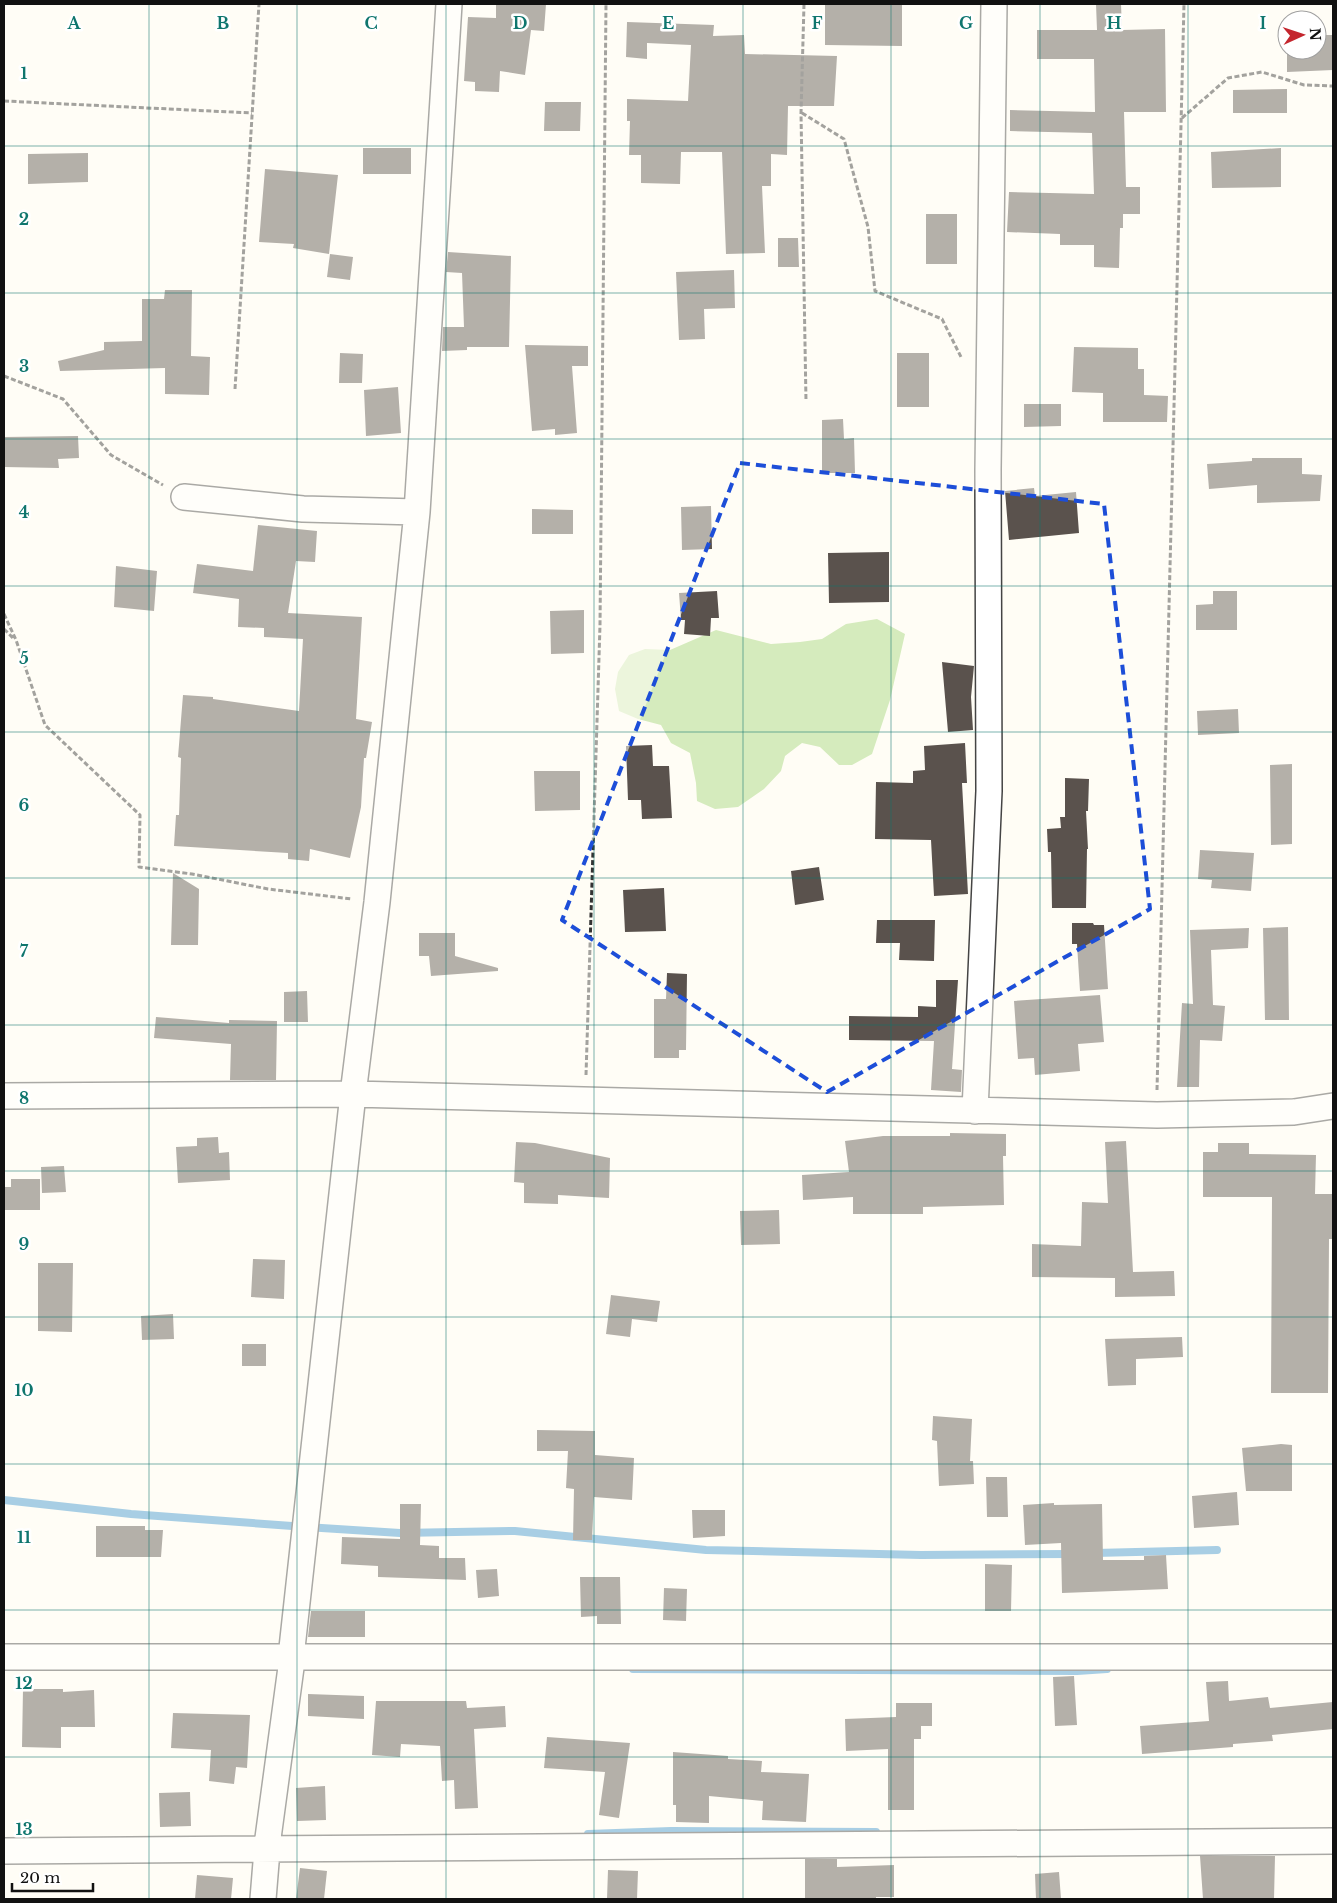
<svg xmlns="http://www.w3.org/2000/svg" width="1337" height="1903" font-family="'Libre Baskerville',serif">
<style>
.green{fill:#d5ebbd}
.lines{fill:none;stroke-linecap:round;stroke-linejoin:round}
.stream{stroke:#3f96cf;stroke-width:8}
.building{fill:#5a524d}
.minor-casing{stroke:#444;stroke-width:28}
.path{stroke:#333;stroke-width:3;stroke-dasharray:5 2.5;stroke-linecap:butt}
.minor{stroke:#fff;stroke-width:25}
.marked{fill:none;stroke:#1d4ed8;stroke-width:4;stroke-dasharray:10 6;stroke-linejoin:round}
.grid{fill:none;stroke:#0f766e;stroke-width:1;stroke-opacity:0.55}
.grid-label{font-size:16px;text-anchor:middle;font-weight:bold;fill:#0f766e;stroke:#fff;stroke-width:5;stroke-linejoin:round;paint-order:stroke}
</style>
<rect width="100%" height="100%" fill="#fffdf5"/>
<path class="green" d="M 877,619 L 905,634 L 890,700 L 872,754 L 852,765 L 839,765 L 820,747 L 802,743 L 785,756 L 781,771 L 764,789 L 738,807 L 715,809 L 697,801 L 696,783 L 690,753 L 671,743 L 661,725 L 638,719 L 619,711 L 615,689 L 618,672 L 629,655 L 645,649 L 670,650 L 716,630 L 771,644 L 800,642 L 822,639 L 846,624 Z"/>
<g class="lines">
<path class="stream" d="M 4,1500 L 131,1514 L 306,1527 L 400,1533 L 515,1531 L 706,1550 L 921,1555 L 1071,1554
M 1095,1553 L 1217,1550
M 633,1669 L 1077,1671 L 1107,1669
M 588,1834 L 671,1831 L 876,1832"/>
</g>
<path class="building" d="M 496,4 L 546,4 L 544,31 L 531,30 L 525,75 L 500,71 L 499,92 L 475,91 L 475,82 L 464,81 L 468,17 L 496,18 Z
M 825,4 L 902,4 L 902,46 L 825,45 Z
M 1096,4 L 1121,4 L 1122,30 L 1165,29 L 1166,112 L 1124,112 L 1126,187 L 1140,187 L 1140,214 L 1123,214 L 1123,228 L 1120,228 L 1119,268 L 1094,267 L 1094,245 L 1060,245 L 1060,234 L 1007,232 L 1009,192 L 1094,194 L 1092,133 L 1010,131 L 1010,110 L 1095,112 L 1094,59 L 1037,59 L 1037,30 L 1097,30 Z
M 627,22 L 714,25 L 713,36 L 744,35 L 745,54 L 837,56 L 834,106 L 788,106 L 787,155 L 771,154 L 771,186 L 762,186 L 765,253 L 726,254 L 722,152 L 681,152 L 680,184 L 641,183 L 641,155 L 629,155 L 630,121 L 627,121 L 627,99 L 688,101 L 691,45 L 647,43 L 647,59 L 626,57 Z
M 1317,35 L 1333,35 L 1333,70 L 1287,72 L 1287,50 L 1317,50 Z
M 1287,89 L 1287,113 L 1233,113 L 1233,90 Z
M 545,102 L 581,102 L 580,131 L 544,131 Z
M 363,148 L 411,148 L 411,174 L 363,174 Z
M 1281,148 L 1281,187 L 1212,188 L 1211,152 Z
M 88,153 L 88,182 L 28,184 L 28,154 Z
M 265,169 L 338,175 L 329,254 L 293,248 L 294,244 L 259,242 Z
M 926,214 L 957,214 L 957,264 L 926,264 Z
M 778,238 L 798,238 L 799,267 L 778,267 Z
M 448,252 L 511,256 L 509,347 L 467,347 L 467,350 L 442,351 L 443,327 L 464,327 L 462,273 L 446,272 Z
M 330,254 L 353,257 L 350,280 L 327,277 Z
M 734,270 L 735,308 L 704,309 L 705,339 L 679,340 L 676,272 Z
M 165,290 L 192,290 L 191,356 L 210,357 L 209,395 L 165,394 L 165,368 L 60,371 L 58,361 L 104,350 L 104,342 L 142,341 L 142,299 L 164,299 Z
M 525,345 L 588,346 L 588,366 L 572,366 L 577,433 L 555,435 L 555,429 L 532,431 Z
M 1074,347 L 1138,348 L 1138,369 L 1144,369 L 1144,395 L 1168,396 L 1167,422 L 1103,422 L 1103,393 L 1072,392 Z
M 340,353 L 363,354 L 362,383 L 339,383 Z
M 897,353 L 929,353 L 929,407 L 897,407 Z
M 398,387 L 401,433 L 366,436 L 364,390 Z
M 1024,404 L 1061,404 L 1061,426 L 1024,427 Z
M 843,419 L 844,439 L 854,438 L 855,473 L 822,473 L 822,420 Z
M 78,436 L 79,458 L 58,459 L 59,468 L 4,467 L 4,437 Z
M 1252,458 L 1302,458 L 1302,474 L 1322,475 L 1320,501 L 1257,503 L 1257,485 L 1209,489 L 1207,464 L 1252,461 Z
M 1034,488 L 1035,496 L 1076,492 L 1079,533 L 1009,540 L 1005,491 Z
M 711,506 L 712,549 L 682,550 L 681,507 Z
M 532,509 L 573,510 L 573,534 L 532,534 Z
M 258,525 L 317,531 L 315,562 L 296,561 L 288,613 L 362,617 L 356,719 L 372,722 L 366,758 L 364,758 L 361,807 L 350,858 L 310,849 L 309,861 L 288,859 L 288,853 L 174,846 L 176,815 L 179,815 L 181,758 L 178,757 L 183,695 L 213,697 L 213,699 L 299,711 L 303,639 L 264,637 L 264,628 L 238,627 L 239,599 L 193,593 L 197,564 L 253,571 Z
M 889,552 L 889,602 L 829,603 L 828,553 Z
M 116,566 L 157,571 L 154,611 L 114,607 Z
M 717,591 L 719,618 L 711,618 L 710,636 L 684,634 L 685,620 L 681,620 L 679,593 Z
M 1213,591 L 1237,591 L 1237,630 L 1196,630 L 1196,605 L 1213,604 Z
M 584,610 L 584,653 L 551,654 L 550,611 Z
M 942,662 L 974,666 L 971,697 L 973,730 L 948,732 Z
M 1238,709 L 1239,733 L 1198,735 L 1197,711 Z
M 965,743 L 967,783 L 962,783 L 968,894 L 934,896 L 931,840 L 875,839 L 876,782 L 913,783 L 913,771 L 925,770 L 924,746 Z
M 652,745 L 653,766 L 669,766 L 672,818 L 642,819 L 641,800 L 628,800 L 626,746 Z
M 1292,764 L 1292,844 L 1271,845 L 1270,765 Z
M 534,771 L 580,771 L 580,810 L 535,811 Z
M 1065,778 L 1089,779 L 1088,811 L 1086,811 L 1088,849 L 1087,849 L 1086,908 L 1052,908 L 1051,852 L 1048,852 L 1047,829 L 1061,828 L 1060,817 L 1065,817 Z
M 1200,850 L 1254,853 L 1251,891 L 1211,888 L 1212,880 L 1198,879 Z
M 819,867 L 824,900 L 795,905 L 791,871 Z
M 173,873 L 199,889 L 198,945 L 171,945 Z
M 664,888 L 666,931 L 625,932 L 623,890 Z
M 877,920 L 935,920 L 934,961 L 899,960 L 900,943 L 876,943 Z
M 1072,923 L 1093,923 L 1094,925 L 1104,925 L 1108,989 L 1080,991 L 1077,944 L 1072,944 Z
M 1288,927 L 1289,1020 L 1265,1020 L 1263,928 Z
M 1249,928 L 1248,948 L 1211,950 L 1213,1005 L 1225,1006 L 1222,1041 L 1200,1040 L 1199,1087 L 1177,1087 L 1182,1003 L 1193,1004 L 1190,930 Z
M 419,933 L 455,933 L 455,956 L 498,968 L 498,971 L 431,976 L 429,956 L 419,956 Z
M 667,973 L 687,974 L 686,1050 L 679,1050 L 679,1058 L 654,1058 L 654,999 L 666,999 Z
M 936,980 L 958,980 L 952,1069 L 962,1070 L 961,1092 L 931,1090 L 934,1041 L 849,1040 L 849,1016 L 918,1017 L 918,1006 L 936,1007 Z
M 307,991 L 308,1022 L 284,1022 L 284,992 Z
M 1100,995 L 1104,1042 L 1078,1044 L 1080,1071 L 1035,1075 L 1034,1058 L 1018,1059 L 1014,1001 Z
M 156,1017 L 229,1023 L 229,1020 L 277,1021 L 276,1080 L 230,1080 L 231,1044 L 154,1038 Z
M 950,1133 L 1006,1134 L 1006,1156 L 1003,1156 L 1004,1205 L 923,1207 L 923,1214 L 853,1214 L 853,1197 L 803,1200 L 802,1175 L 849,1172 L 845,1141 L 883,1136 L 950,1136 Z
M 218,1137 L 219,1153 L 229,1152 L 230,1180 L 178,1183 L 176,1147 L 197,1146 L 197,1138 Z
M 1126,1141 L 1133,1272 L 1174,1271 L 1175,1296 L 1115,1297 L 1115,1278 L 1032,1277 L 1032,1244 L 1081,1246 L 1082,1202 L 1108,1203 L 1105,1142 Z
M 516,1142 L 535,1143 L 610,1158 L 609,1198 L 558,1195 L 558,1204 L 524,1203 L 524,1183 L 514,1182 Z
M 1218,1143 L 1249,1143 L 1249,1154 L 1316,1155 L 1315,1194 L 1333,1194 L 1333,1239 L 1329,1239 L 1328,1393 L 1271,1393 L 1272,1197 L 1203,1197 L 1203,1152 L 1218,1152 Z
M 64,1166 L 66,1192 L 42,1193 L 41,1167 Z
M 11,1179 L 40,1179 L 40,1210 L 4,1210 L 4,1187 L 11,1187 Z
M 779,1210 L 780,1244 L 741,1245 L 740,1211 Z
M 253,1259 L 285,1260 L 284,1299 L 251,1297 Z
M 38,1263 L 73,1263 L 72,1332 L 38,1331 Z
M 611,1295 L 660,1301 L 657,1322 L 632,1319 L 630,1337 L 606,1334 Z
M 173,1314 L 174,1339 L 142,1340 L 141,1316 Z
M 1182,1337 L 1183,1357 L 1136,1359 L 1136,1385 L 1108,1386 L 1105,1339 Z
M 242,1344 L 266,1344 L 266,1366 L 242,1366 Z
M 933,1416 L 972,1419 L 970,1461 L 973,1461 L 974,1484 L 939,1486 L 937,1441 L 932,1440 Z
M 537,1430 L 595,1431 L 595,1455 L 634,1458 L 632,1500 L 594,1497 L 592,1540 L 573,1540 L 574,1489 L 566,1488 L 568,1451 L 537,1451 Z
M 1281,1444 L 1292,1445 L 1292,1491 L 1246,1491 L 1242,1448 Z
M 986,1477 L 1007,1477 L 1008,1517 L 987,1517 Z
M 1237,1492 L 1239,1525 L 1194,1528 L 1192,1496 Z
M 1054,1503 L 1054,1505 L 1102,1504 L 1103,1560 L 1144,1560 L 1144,1556 L 1166,1555 L 1168,1589 L 1062,1593 L 1061,1543 L 1025,1545 L 1023,1505 Z
M 400,1504 L 421,1504 L 420,1545 L 439,1546 L 439,1558 L 465,1558 L 466,1580 L 378,1577 L 378,1566 L 341,1564 L 342,1537 L 400,1539 Z
M 692,1510 L 725,1510 L 725,1536 L 693,1538 Z
M 96,1526 L 145,1526 L 145,1530 L 163,1530 L 161,1557 L 96,1557 Z
M 985,1564 L 1012,1565 L 1011,1611 L 985,1611 Z
M 497,1569 L 499,1596 L 478,1598 L 476,1570 Z
M 580,1577 L 620,1577 L 621,1624 L 597,1624 L 597,1616 L 581,1617 Z
M 664,1588 L 687,1589 L 686,1621 L 663,1620 Z
M 311,1611 L 365,1611 L 365,1637 L 308,1637 Z
M 1074,1676 L 1077,1725 L 1055,1726 L 1053,1677 Z
M 1228,1681 L 1229,1701 L 1268,1697 L 1270,1708 L 1333,1702 L 1333,1729 L 1272,1735 L 1273,1741 L 1233,1744 L 1233,1747 L 1142,1754 L 1140,1726 L 1209,1721 L 1206,1682 Z
M 23,1689 L 63,1689 L 63,1692 L 94,1690 L 95,1727 L 61,1727 L 61,1748 L 22,1747 Z
M 308,1694 L 364,1696 L 364,1719 L 308,1716 Z
M 376,1701 L 466,1701 L 467,1708 L 505,1706 L 506,1727 L 474,1729 L 478,1808 L 455,1809 L 454,1780 L 442,1781 L 440,1746 L 401,1744 L 400,1757 L 372,1755 Z
M 896,1703 L 932,1703 L 932,1726 L 921,1726 L 921,1739 L 914,1739 L 914,1810 L 888,1810 L 888,1749 L 846,1751 L 845,1719 L 896,1717 Z
M 173,1713 L 250,1715 L 247,1768 L 236,1767 L 234,1784 L 209,1781 L 211,1750 L 171,1748 Z
M 547,1737 L 630,1743 L 619,1818 L 599,1815 L 605,1772 L 544,1768 Z
M 673,1752 L 728,1756 L 728,1759 L 762,1761 L 761,1772 L 809,1774 L 806,1822 L 762,1820 L 763,1801 L 709,1796 L 709,1823 L 676,1822 L 676,1805 L 673,1805 Z
M 325,1786 L 326,1820 L 297,1821 L 296,1788 Z
M 190,1792 L 191,1826 L 160,1827 L 159,1793 Z
M 1200,1856 L 1275,1856 L 1274,1899 L 1203,1899 Z
M 805,1859 L 837,1859 L 837,1867 L 894,1865 L 894,1897 L 876,1897 L 876,1899 L 805,1899 Z
M 300,1868 L 327,1871 L 324,1899 L 296,1899 Z
M 608,1870 L 638,1871 L 637,1899 L 607,1899 Z
M 1059,1872 L 1061,1899 L 1036,1899 L 1035,1874 Z
M 197,1875 L 233,1878 L 231,1899 L 195,1899 Z"/>
<g class="lines">
<g class="minor-casing">
<path id="minor" d="M 184,497 L 303,509 L 417,512
M 4,1096 L 353,1094 L 1157,1115 L 1294,1112 L 1333,1106
M 975,1111 L 989,791 L 988,470 L 994,4
M 4,1657 L 1333,1657
M 4,1851 L 1333,1841
M 263,1899 L 268,1838 L 292,1660 L 291,1657 L 353,1094 L 377,902 L 417,512 L 449,4"/>
</g>
<path class="path" d="M 804,4 L 801,113 L 806,401
M 4,101 L 252,113
M 802,113 L 844,139 L 868,227 L 875,291 L 942,319 L 962,359
M 1182,118 L 1228,78 L 1262,72 L 1304,85 L 1333,86
M 4,376 L 63,399 L 111,455 L 163,485
M 235,389 L 259,4
M 4,614 L 16,640 L 45,725 L 140,815 L 139,867 L 192,874 L 268,889 L 352,899
M 4,629 L 13,638
M 586,1075 L 600,625 L 606,4
M 1157,1090 L 1184,4"/>
<use href="#minor" class="minor"/>
</g>
<path d="M0 0H1337V1903H0ZM 740,463 L 1104,504 L 1150,909 L 827,1092 L 562,920 Z" fill="#fffdf5" fill-opacity=".55" fill-rule="evenodd"/>
<path class="marked" d="M 740,463 L 1104,504 L 1150,909 L 827,1092 L 562,920 Z"/>
<path class="grid" d="M 149,4 L 149,1899M 297,4 L 297,1899M 446,4 L 446,1899M 594,4 L 594,1899M 743,4 L 743,1899M 891,4 L 891,1899M 1040,4 L 1040,1899M 1188,4 L 1188,1899M 4,146 L 1333,146M 4,293 L 1333,293M 4,439 L 1333,439M 4,586 L 1333,586M 4,732 L 1333,732M 4,878 L 1333,878M 4,1025 L 1333,1025M 4,1171 L 1333,1171M 4,1317 L 1333,1317M 4,1464 L 1333,1464M 4,1610 L 1333,1610M 4,1757 L 1333,1757"/>
<g class="grid-label">
<text x="74" y="29">A</text>
<text x="223" y="29">B</text>
<text x="371" y="29">C</text>
<text x="520" y="29">D</text>
<text x="668" y="29">E</text>
<text x="817" y="29">F</text>
<text x="966" y="29">G</text>
<text x="1114" y="29">H</text>
<text x="1263" y="29">I</text>
<text x="24" y="79">1</text>
<text x="24" y="225">2</text>
<text x="24" y="372">3</text>
<text x="24" y="518">4</text>
<text x="24" y="664">5</text>
<text x="24" y="811">6</text>
<text x="24" y="957">7</text>
<text x="24" y="1104">8</text>
<text x="24" y="1250">9</text>
<text x="24" y="1396">10</text>
<text x="24" y="1543">11</text>
<text x="24" y="1689">12</text>
<text x="24" y="1835">13</text>
</g>
<rect width="1337" height="1903" fill="none" stroke="#111111" stroke-width="10"/>
<g transform="translate(1302 35) rotate(87)"><circle r="24" fill="#ffffff" stroke="#a0a0a0"/>
<path d="M0-4L9 19L0 12L-9 19Z" fill="#c4262e"/>
<text y="-8" font-size="14" font-weight="bold" text-anchor="middle" fill="#111111">N</text>
</g>
<path d="M12 1883v8h81v-8" fill="none" stroke="#111111" stroke-width="2.5"/>
<text x="20" y="1883" font-size="15" fill="#111111" stroke="#ffffff" stroke-width="4" paint-order="stroke">20 m</text>
</svg>
